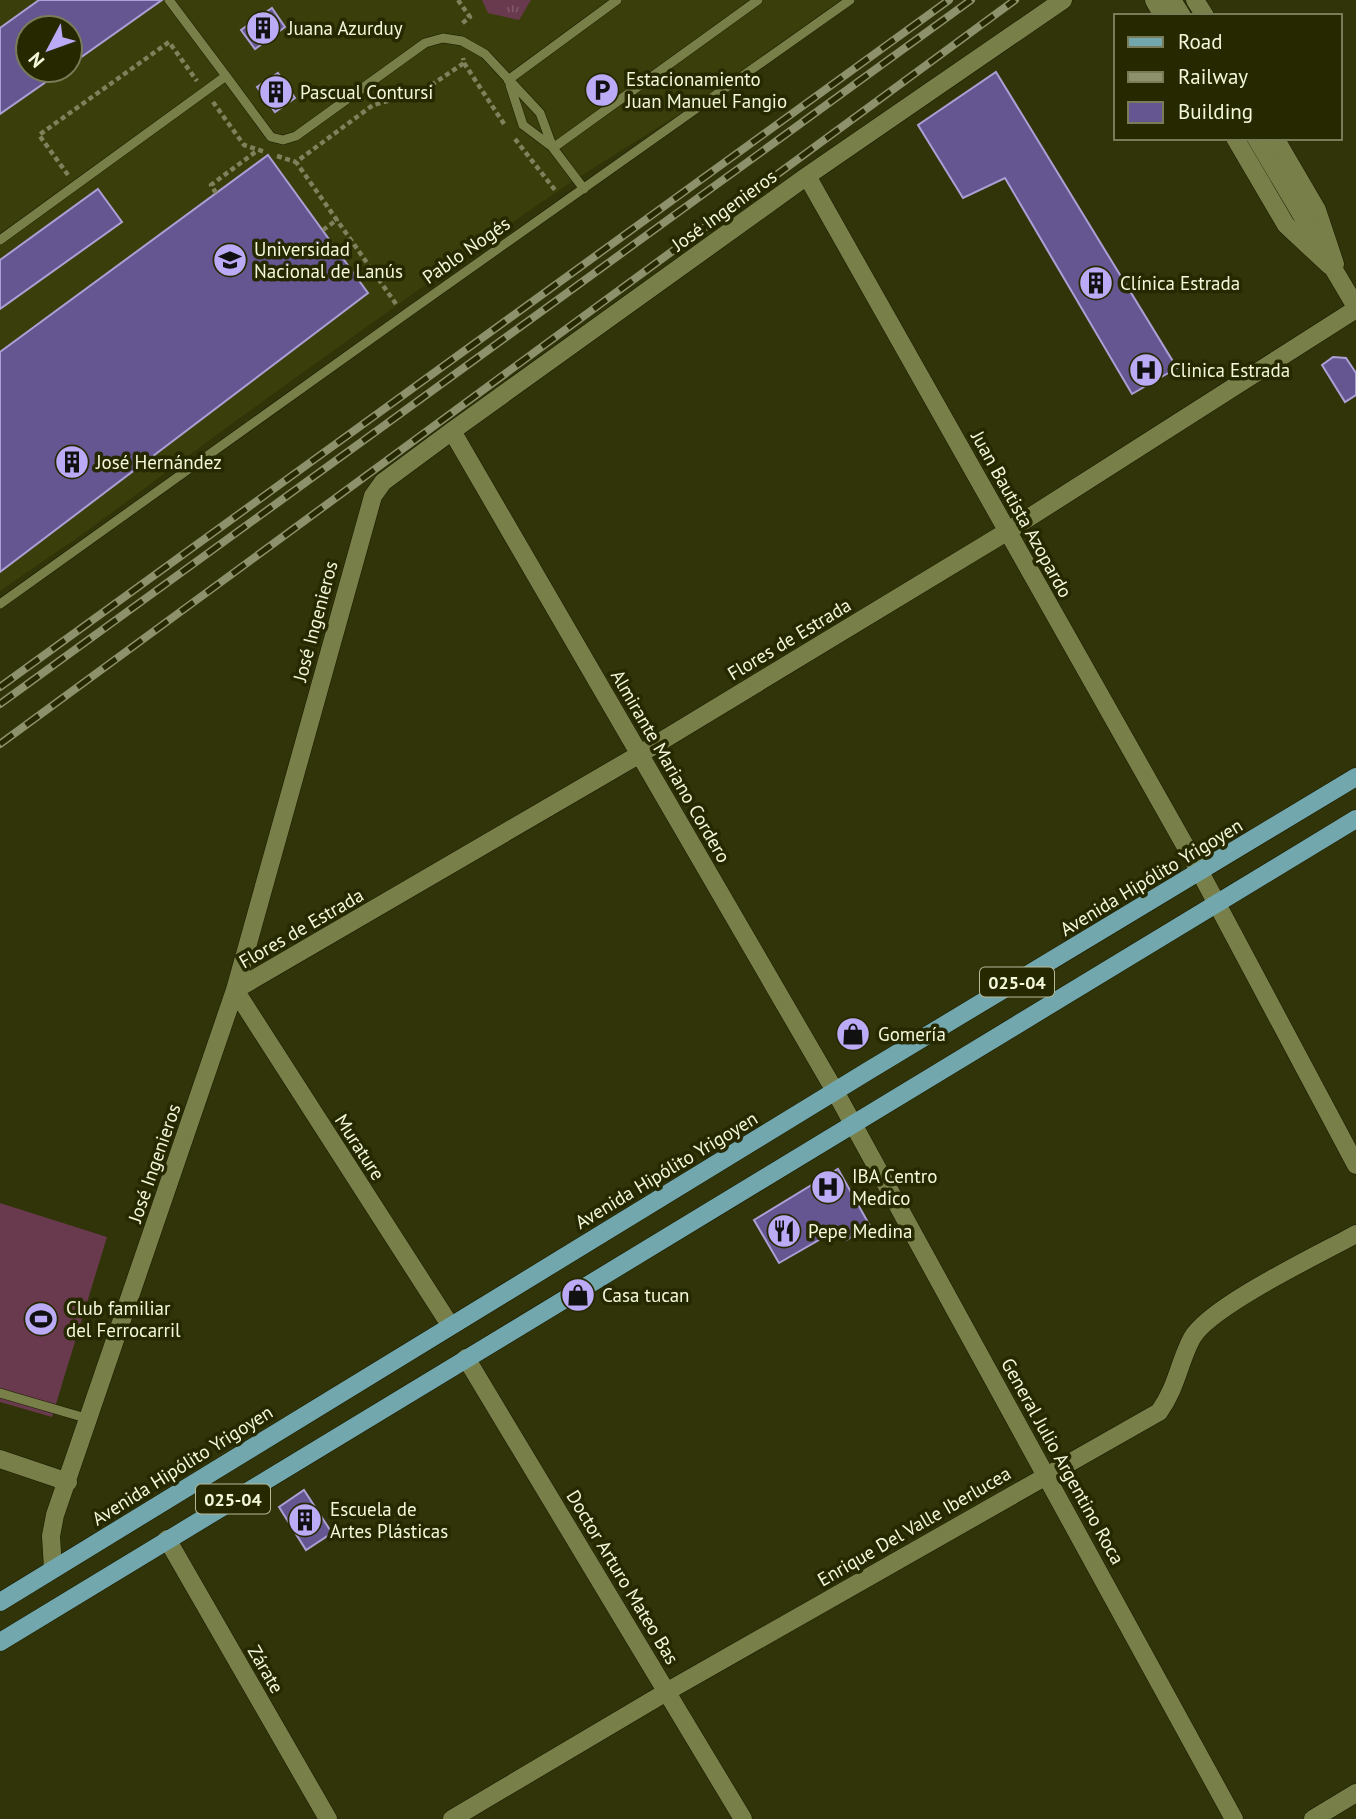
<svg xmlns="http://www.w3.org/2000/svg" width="1356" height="1819" font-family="'PT Sans',sans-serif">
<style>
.built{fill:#393e0a;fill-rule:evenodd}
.grass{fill:url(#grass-tufts)}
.pitch{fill:#693a4e}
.building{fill:#655691;stroke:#aba0d5;stroke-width:2}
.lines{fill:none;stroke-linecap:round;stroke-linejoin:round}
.service-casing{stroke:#181a00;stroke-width:10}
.minor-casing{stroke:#181a00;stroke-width:19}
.secondary-casing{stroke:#181a00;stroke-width:19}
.primary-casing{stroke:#181a00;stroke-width:19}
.path{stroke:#7e825c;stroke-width:4.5;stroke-dasharray:5 3.5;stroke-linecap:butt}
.service{stroke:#787f48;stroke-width:9}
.minor{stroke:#787f48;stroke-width:18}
.secondary{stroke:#787f48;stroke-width:18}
.primary{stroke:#71a7ad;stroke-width:18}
.rail-casing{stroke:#8d916c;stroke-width:8}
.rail{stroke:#262900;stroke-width:5;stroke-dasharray:16;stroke-linecap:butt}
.labels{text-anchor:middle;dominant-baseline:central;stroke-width:7;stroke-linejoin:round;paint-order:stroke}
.shield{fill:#262900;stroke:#b6ba99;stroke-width:2}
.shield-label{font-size:18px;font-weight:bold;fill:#f4f8db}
.poi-label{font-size:19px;fill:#f4f8db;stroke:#262900;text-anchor:start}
.street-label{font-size:19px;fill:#f4f8db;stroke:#262900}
</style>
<defs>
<pattern id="grass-tufts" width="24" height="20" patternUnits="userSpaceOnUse" patternTransform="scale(1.75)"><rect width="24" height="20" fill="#693a4e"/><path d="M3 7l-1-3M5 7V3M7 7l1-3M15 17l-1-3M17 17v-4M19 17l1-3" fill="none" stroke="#7f5767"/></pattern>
</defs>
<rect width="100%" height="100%" fill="#303408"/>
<path class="built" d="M 0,0 L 841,0 L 705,98 L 576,179 L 523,215 L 237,420 L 87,531 L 0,591 ZM 28,28 L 70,28 L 70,70 L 28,70 Z"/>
<path class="grass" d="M 482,0 L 531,0 L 519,20 L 488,13 Z"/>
<path class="pitch" d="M 0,1203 L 107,1237 L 52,1417 L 0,1402 Z"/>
<path class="building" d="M 39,0 L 162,0 L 70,65 L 70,28 L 28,28 L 28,70 L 63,70 L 0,114 L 0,28 Z
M 272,8 L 285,27 L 255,49 L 241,30 Z
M 996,72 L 1177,368 L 1132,394 L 1005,178 L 963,198 L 918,125 Z
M 278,73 L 295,98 L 275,112 L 257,87 Z
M 268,155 L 368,293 L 0,572 L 0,352 Z
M 98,189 L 122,222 L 0,309 L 0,260 Z
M 1333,357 L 1346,358 L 1356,373 L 1356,395 L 1345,402 L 1322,365 Z
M 838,1169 L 870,1226 L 846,1240 L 840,1228 L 779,1263 L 754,1220 Z
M 304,1490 L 332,1533 L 306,1550 L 279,1507 Z"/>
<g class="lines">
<g class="service-casing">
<path id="service" d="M 169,0 L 226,76
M 508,80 L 617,0
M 510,85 L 523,125 L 551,146
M 553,148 L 758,0
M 0,240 L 226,76 L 271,137 L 283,140 L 296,136 L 425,43 L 443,38 L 462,41 L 485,54 L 540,113 L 553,148 L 584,189
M 0,604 L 410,311 L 850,0
M 0,1393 L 89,1419"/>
</g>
<g class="minor-casing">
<path id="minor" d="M 1154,0 L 1163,16
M 1195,0 L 1205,16
M 1235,138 L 1286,225 L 1330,266
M 1275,138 L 1317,210 L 1335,264
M 807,176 L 1200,872 L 1356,1165
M 452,431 L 835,1091 L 1234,1819
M 235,990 L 640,754 L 1008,531 L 1356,309
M 235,990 L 450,1325
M 466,1358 L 743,1819
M 0,1459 L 68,1482
M 167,1539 L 328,1819
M 53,1569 L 51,1536 L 55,1515 L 235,990 L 373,496 L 383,482 L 452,431 L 807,176 L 1063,0
M 452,1819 L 668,1691 L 1159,1412 C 1177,1387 1179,1362 1192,1338 C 1210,1306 1320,1254 1356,1234
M 1313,1819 L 1356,1793"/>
</g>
<g class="secondary-casing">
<path id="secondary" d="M 1172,0 L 1182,16
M 1256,138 L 1356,307"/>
</g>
<g class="primary-casing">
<path id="primary" d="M 0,1602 L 868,1071 L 1356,777
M 0,1642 L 1356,819"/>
</g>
<path class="path" d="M 458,0 L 470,17 L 460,25
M 464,63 L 506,127
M 213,102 L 244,145 L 265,152
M 515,139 L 555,190
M 277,156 L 296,162
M 68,175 L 39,135 L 169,42 L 197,81
M 216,193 L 211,185 L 258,150
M 323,230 L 338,219
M 396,304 L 296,162 L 373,105 L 421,92 L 464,63 L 463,58"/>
<use href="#service" class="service"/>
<use href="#minor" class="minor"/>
<use href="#secondary" class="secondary"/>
<use href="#primary" class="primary"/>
<g class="rail-casing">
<path id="rail" d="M 0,687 L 949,0
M 0,704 L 971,0
M 0,744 L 1015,0"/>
</g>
<use href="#rail" class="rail"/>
</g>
<defs>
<g id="building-disc" transform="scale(1.75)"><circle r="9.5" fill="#bbaaf6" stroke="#262900"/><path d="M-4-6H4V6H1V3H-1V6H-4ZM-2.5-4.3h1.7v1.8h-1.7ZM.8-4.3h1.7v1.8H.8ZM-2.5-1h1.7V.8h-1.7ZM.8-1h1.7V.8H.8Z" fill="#111"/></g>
<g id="parking-disc" transform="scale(1.75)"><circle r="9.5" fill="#bbaaf6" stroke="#262900"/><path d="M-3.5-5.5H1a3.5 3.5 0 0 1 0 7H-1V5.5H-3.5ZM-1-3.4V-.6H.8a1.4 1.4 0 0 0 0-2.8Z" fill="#111"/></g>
<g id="university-disc" transform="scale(1.75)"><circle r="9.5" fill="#bbaaf6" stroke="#262900"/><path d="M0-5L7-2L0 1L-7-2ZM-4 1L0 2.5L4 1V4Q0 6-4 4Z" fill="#111"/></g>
<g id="hospital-disc" transform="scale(1.75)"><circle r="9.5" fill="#bbaaf6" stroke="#262900"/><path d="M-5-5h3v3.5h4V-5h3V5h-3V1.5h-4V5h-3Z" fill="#111"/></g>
<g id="shop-disc" transform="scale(1.75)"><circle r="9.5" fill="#bbaaf6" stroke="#262900"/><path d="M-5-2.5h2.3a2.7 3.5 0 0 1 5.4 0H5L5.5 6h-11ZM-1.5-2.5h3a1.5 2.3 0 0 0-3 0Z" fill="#111"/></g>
<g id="restaurant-disc" transform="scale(1.75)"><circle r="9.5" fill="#bbaaf6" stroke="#262900"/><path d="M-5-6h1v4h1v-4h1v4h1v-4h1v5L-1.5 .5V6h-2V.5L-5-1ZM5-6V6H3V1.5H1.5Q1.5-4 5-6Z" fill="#111"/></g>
<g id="stadium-disc" transform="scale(1.75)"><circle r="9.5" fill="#bbaaf6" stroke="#262900"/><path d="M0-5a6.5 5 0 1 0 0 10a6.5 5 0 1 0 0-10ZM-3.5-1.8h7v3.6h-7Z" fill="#111"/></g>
</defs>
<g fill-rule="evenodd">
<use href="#building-disc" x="263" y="28"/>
<use href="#parking-disc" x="602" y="90"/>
<use href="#building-disc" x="276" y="92"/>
<use href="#university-disc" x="230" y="260"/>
<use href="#building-disc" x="1096" y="283"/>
<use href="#hospital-disc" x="1146" y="370"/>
<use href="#building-disc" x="72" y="462"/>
<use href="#shop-disc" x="853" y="1034"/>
<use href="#hospital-disc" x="828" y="1187"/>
<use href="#restaurant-disc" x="784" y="1231"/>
<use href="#shop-disc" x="578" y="1295"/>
<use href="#stadium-disc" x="41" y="1319"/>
<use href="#building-disc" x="305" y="1520"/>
</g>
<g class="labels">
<g class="shield">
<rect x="980" y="967.5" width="74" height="29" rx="5"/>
<rect x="196" y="1484.5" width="74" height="29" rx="5"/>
</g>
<g class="shield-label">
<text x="1017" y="982">025-04</text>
<text x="233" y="1499">025-04</text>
</g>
<g class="poi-label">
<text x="288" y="28">Juana Azurduy</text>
<text x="626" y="79">Estacionamiento<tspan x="626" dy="22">Juan Manuel Fangio</tspan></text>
<text x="300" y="92">Pascual Contursi</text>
<text x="254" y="249">Universidad<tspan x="254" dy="22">Nacional de Lanús</tspan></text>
<text x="1120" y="283">Clínica Estrada</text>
<text x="1170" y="370">Clinica Estrada</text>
<text x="96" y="462">José Hernández</text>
<text x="878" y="1034">Gomería</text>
<text x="852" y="1176">IBA Centro<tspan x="852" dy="22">Medico</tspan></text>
<text x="808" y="1231">Pepe Medina</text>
<text x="602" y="1295">Casa tucan</text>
<text x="66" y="1308">Club familiar<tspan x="66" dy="22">del Ferrocarril</tspan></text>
<text x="330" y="1509">Escuela de<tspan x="330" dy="22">Artes Plásticas</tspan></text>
</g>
<g class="street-label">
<text transform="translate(724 210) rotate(-36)">José Ingenieros</text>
<text transform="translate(466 250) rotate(-35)">Pablo Nogés</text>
<text transform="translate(1022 514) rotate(61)">Juan Bautista Azopardo</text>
<text transform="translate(315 621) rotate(-75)">José Ingenieros</text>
<text transform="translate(789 639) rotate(-31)">Flores de Estrada</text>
<text transform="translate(671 766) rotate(60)">Almirante Mariano Cordero</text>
<text transform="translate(1151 877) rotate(-31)">Avenida Hipólito Yrigoyen</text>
<text transform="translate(301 928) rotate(-30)">Flores de Estrada</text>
<text transform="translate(360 1147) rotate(57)">Murature</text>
<text transform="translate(154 1163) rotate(-71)">José Ingenieros</text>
<text transform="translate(666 1170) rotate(-31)">Avenida Hipólito Yrigoyen</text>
<text transform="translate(1063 1461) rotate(61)">General Julio Argentino Roca</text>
<text transform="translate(182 1465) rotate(-32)">Avenida Hipólito Yrigoyen</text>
<text transform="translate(914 1526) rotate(-30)">Enrique Del Valle Iberlucea</text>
<text transform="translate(623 1577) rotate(59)">Doctor Arturo Mateo Bas</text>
<text transform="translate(266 1669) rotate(60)">Zárate</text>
</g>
</g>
<rect x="1114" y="14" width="228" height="126" fill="#262900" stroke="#787c58" stroke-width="2"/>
<rect x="1128" y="37" width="35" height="10" fill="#71a7ad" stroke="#787c58" stroke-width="2"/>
<text x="1178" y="49" font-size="21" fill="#f4f8db">Road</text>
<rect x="1128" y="72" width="35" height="10" fill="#8d916c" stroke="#787c58" stroke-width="2"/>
<text x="1178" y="84" font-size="21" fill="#f4f8db">Railway</text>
<rect x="1128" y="102" width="35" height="21" fill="#655691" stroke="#787c58" stroke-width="2"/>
<text x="1178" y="119" font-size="21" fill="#f4f8db">Building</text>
<g transform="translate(49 49) rotate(229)"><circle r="33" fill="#262900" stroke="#787c58" stroke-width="2"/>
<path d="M0-5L12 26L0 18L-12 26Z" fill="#bbaaf6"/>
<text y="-10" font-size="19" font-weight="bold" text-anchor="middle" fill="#f4f8db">N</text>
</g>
</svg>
